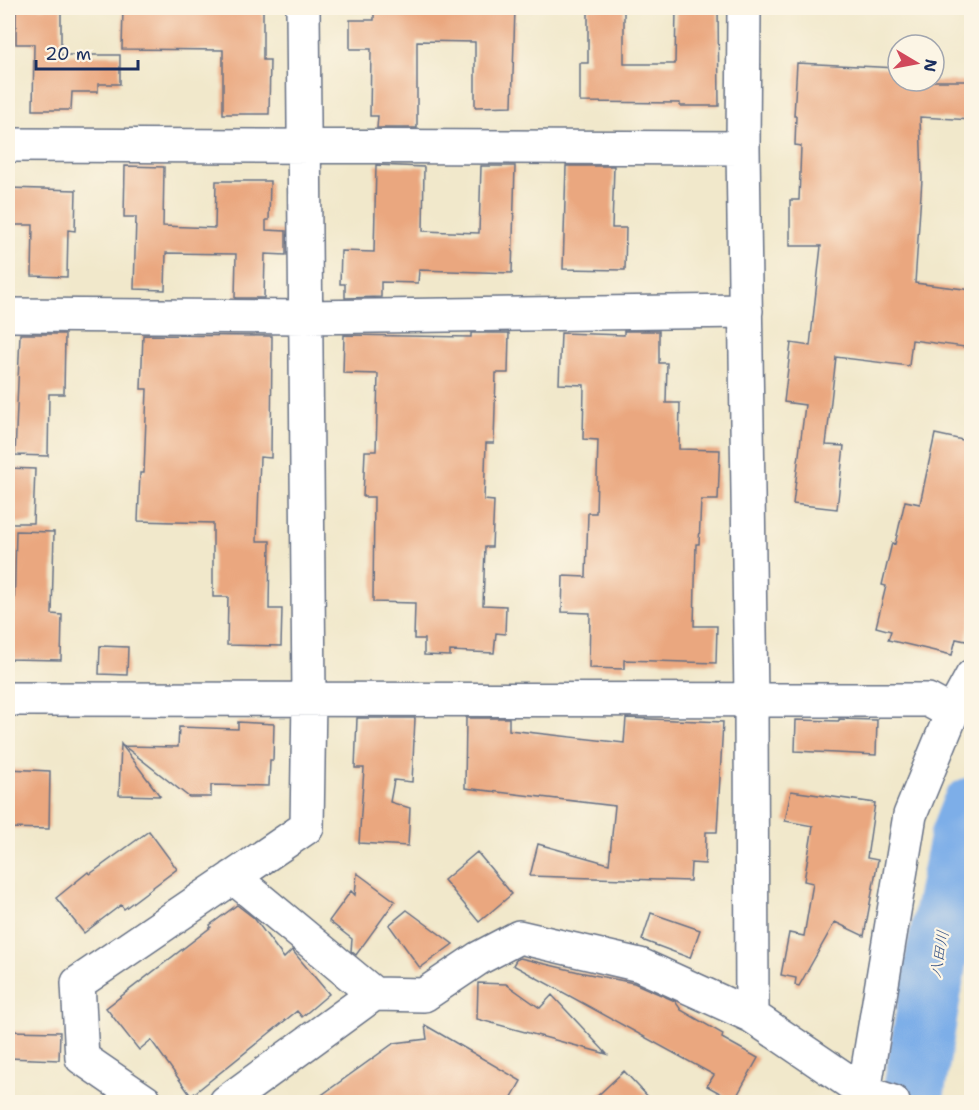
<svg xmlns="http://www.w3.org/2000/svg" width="979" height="1110" font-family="'Shantell Sans','Klee One',sans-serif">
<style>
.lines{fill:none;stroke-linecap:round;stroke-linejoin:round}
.river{stroke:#7daee8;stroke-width:62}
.building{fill:#eaa77f}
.minor-casing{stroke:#667084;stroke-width:36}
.minor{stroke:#fff;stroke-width:33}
.labels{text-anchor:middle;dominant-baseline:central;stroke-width:4.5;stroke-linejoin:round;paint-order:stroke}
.water-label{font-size:16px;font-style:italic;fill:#385587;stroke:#fcf5e5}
</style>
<rect width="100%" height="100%" fill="#fcf5e5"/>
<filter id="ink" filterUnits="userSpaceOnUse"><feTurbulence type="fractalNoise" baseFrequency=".0167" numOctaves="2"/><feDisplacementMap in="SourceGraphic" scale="12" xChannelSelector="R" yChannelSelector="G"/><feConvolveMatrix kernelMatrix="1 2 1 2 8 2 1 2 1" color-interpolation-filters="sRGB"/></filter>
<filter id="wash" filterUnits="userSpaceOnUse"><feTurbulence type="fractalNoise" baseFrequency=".008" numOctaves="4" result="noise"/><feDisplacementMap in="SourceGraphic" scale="24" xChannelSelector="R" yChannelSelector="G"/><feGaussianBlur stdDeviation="1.35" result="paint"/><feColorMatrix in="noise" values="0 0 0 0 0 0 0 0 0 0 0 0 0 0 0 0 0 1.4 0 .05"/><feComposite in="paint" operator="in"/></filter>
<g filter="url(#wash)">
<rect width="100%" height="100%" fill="#f1e8cb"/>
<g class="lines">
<path class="river" d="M 912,1102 L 937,953 L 960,839 L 972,808"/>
</g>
<g id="blocks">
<path class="building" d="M 16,8 L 61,8 L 61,55 L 120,55 L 120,84 L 98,84 L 98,92 L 72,92 L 71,110 L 33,110 L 34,44 L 16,44 Z
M 123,8 L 263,8 L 263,60 L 270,60 L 269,114 L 223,114 L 223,50 L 122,49 Z
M 374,8 L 515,8 L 512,106 L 475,107 L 475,42 L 417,41 L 417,128 L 377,128 L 378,116 L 370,116 L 371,49 L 350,49 L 350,20 L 374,20 Z
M 588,8 L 624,8 L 624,64 L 675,64 L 676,8 L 718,8 L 719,106 L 680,106 L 680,103 L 580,102 L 580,63 L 588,63 Z
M 797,63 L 898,68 L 898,81 L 972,81 L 972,120 L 920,117 L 922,179 L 915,283 L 972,290 L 972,348 L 912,340 L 909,366 L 836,357 L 826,445 L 844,446 L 837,509 L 793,504 L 805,405 L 784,402 L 791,343 L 810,346 L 821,246 L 790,246 L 790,200 L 799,200 L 801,146 L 795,145 L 796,116 L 794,116 Z
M 376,165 L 424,167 L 423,231 L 479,233 L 481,166 L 515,166 L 512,273 L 419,270 L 418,283 L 381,282 L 381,297 L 345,298 L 345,284 L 340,284 L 341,251 L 374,252 Z
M 125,166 L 164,167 L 163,226 L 215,228 L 216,181 L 270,181 L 269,220 L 266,220 L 266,230 L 286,231 L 286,255 L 265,254 L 264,298 L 235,298 L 236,254 L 166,253 L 165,290 L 134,289 L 136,217 L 124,217 Z
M 566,166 L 614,166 L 612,228 L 626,228 L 625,270 L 563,269 Z
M 8,188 L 76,190 L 75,231 L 68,230 L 67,277 L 32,276 L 33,225 L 8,225 Z
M 624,331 L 659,331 L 659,363 L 667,363 L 666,403 L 680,403 L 679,449 L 720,450 L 718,500 L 701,500 L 699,544 L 696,544 L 694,626 L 717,626 L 716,663 L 624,660 L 624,669 L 589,668 L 590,613 L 562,612 L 563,576 L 586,577 L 588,513 L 596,513 L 598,440 L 583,439 L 584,385 L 559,384 L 561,333 L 624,335 Z
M 471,333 L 509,333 L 508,373 L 496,373 L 494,443 L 486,443 L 484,500 L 494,501 L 492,547 L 485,547 L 483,605 L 506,606 L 505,634 L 496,633 L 494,653 L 450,651 L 450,656 L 424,655 L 424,639 L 414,639 L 415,603 L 373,602 L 374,497 L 363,497 L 365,451 L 376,451 L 378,374 L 343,373 L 344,335 L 471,337 Z
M 20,334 L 65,334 L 64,394 L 49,394 L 48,456 L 15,455 Z
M 143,335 L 272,336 L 271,458 L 260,457 L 257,541 L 270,541 L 269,609 L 282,609 L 281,646 L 227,645 L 228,597 L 213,597 L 213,523 L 138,521 L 140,473 L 144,473 L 147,389 L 141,389 Z
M 935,434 L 972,442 L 972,613 L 966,641 L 956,639 L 952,655 L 888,640 L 891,631 L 876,627 L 886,586 L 882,585 L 892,543 L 895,544 L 905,501 L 920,504 Z
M 8,468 L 35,469 L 33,523 L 8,523 Z
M 16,531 L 54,532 L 52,614 L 62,615 L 61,660 L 8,659 L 9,613 L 14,613 Z
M 100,646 L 128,647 L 127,675 L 99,674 Z
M 357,718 L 415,718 L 412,782 L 394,780 L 390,802 L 410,808 L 408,846 L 359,843 L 364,768 L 355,768 Z
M 466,718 L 509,718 L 509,730 L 624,743 L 626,718 L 723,722 L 717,832 L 706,832 L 705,864 L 691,863 L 690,881 L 530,876 L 538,844 L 609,864 L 615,806 L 465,788 Z
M 839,719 L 877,720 L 876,755 L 795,751 L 796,720 L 839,721 Z
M 238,722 L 274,724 L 273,760 L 270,760 L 269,786 L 211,785 L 211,797 L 189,797 L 124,746 L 178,747 L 179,727 L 238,729 Z
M 121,744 L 160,796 L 119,795 Z
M 8,769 L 50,771 L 49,829 L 8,828 Z
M 791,791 L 875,803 L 867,858 L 878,860 L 864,936 L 835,922 L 799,986 L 795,985 L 796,978 L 781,975 L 789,933 L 804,936 L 813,883 L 804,881 L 813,826 L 785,821 Z
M 149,831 L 177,869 L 124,909 L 121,905 L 84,933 L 56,898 L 88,872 L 90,874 Z
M 477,852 L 512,894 L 479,922 L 444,880 Z
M 357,873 L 395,901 L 356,955 L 351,951 L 352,939 L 329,921 L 351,891 L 355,895 Z
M 237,905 L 254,918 L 284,958 L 292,950 L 329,994 L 302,1017 L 297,1011 L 191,1096 L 151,1040 L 139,1050 L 106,1008 L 211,927 L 210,925 Z
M 407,910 L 453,944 L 420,968 L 389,925 Z
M 651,913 L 700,930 L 690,958 L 642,940 Z
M 520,958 L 579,972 L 634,983 L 675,1001 L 681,1010 L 723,1034 L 722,1038 L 758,1058 L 734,1101 L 707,1086 L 714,1075 L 513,965 L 516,960 Z
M 478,983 L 506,984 L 540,1008 L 552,995 L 607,1054 L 477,1019 Z
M 425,1025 L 521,1081 L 509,1102 L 312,1102 L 394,1043 L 427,1039 Z
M 8,1031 L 60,1032 L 59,1060 L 8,1058 Z
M 624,1071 L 653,1102 L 591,1102 Z"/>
</g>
</g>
<g filter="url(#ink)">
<use href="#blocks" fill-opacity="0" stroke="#667084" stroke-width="1.5"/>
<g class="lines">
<g class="minor-casing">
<path id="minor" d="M 744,8 L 743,148 L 751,699 L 752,1016
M 8,145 L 743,148
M 8,315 L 306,317 L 746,311
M 8,699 L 928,700 L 952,713
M 233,877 L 374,994
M 864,1092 L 910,815 L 952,713 L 972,676
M 146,1102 L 82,1058 L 78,983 L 307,827 L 309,698 L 303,8
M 226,1102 L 374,994 L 424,995 L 479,958 L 519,937 L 640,965 L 752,1016 L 864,1092 L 893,1102"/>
</g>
<use href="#minor" class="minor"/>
</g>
</g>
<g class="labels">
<g class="water-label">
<text transform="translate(939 954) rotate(-80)">八田川</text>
</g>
</g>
<rect width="979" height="1110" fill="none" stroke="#fcf5e5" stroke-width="30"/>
<g transform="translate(916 63) rotate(100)"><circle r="28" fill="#fcf5e5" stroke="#a2a6af" stroke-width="1.5"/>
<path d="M0-4.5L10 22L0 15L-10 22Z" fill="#d1495b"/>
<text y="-9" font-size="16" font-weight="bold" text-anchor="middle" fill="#1b2f5e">N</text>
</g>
<path d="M36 60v9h102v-9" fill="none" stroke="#1b2f5e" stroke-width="3"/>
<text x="45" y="60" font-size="18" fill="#1b2f5e" stroke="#fcf5e5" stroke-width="4.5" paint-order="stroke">20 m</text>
</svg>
